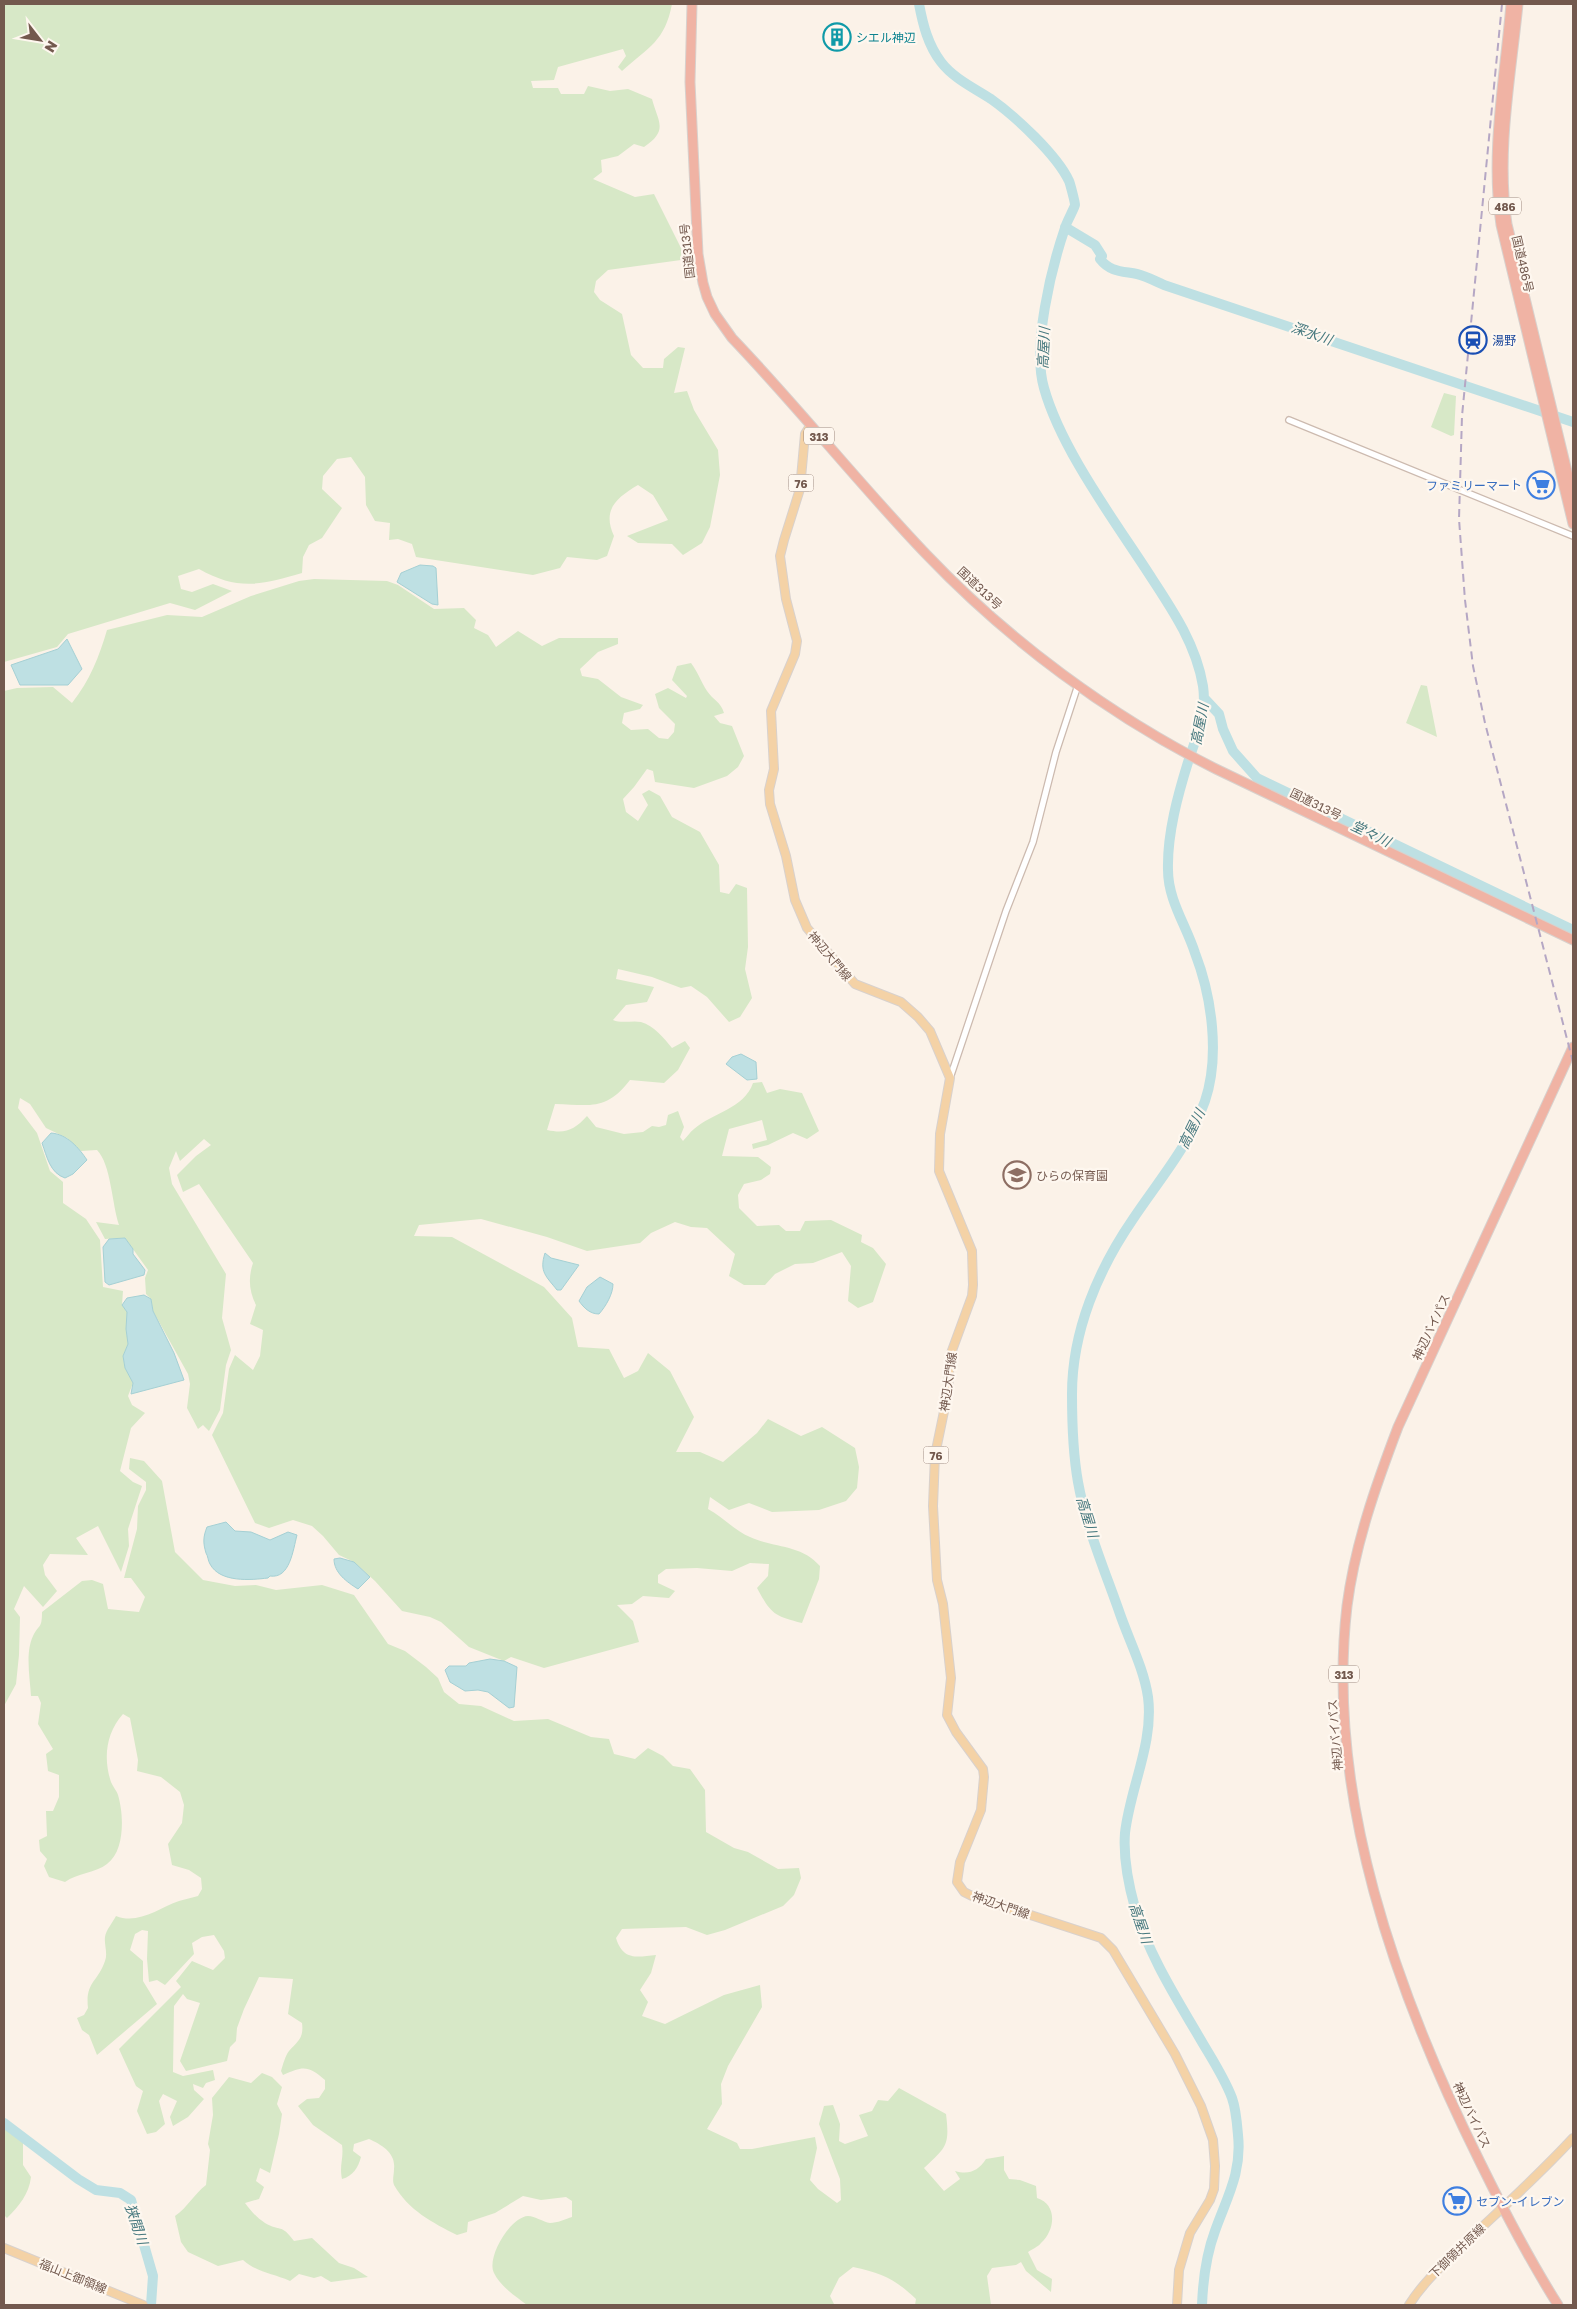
<svg xmlns="http://www.w3.org/2000/svg" width="1577" height="2309" font-family="'Golos Text','Noto Sans JP',sans-serif">
<style>
.green{fill:#d7e8c7}
.water{fill:#bee0e3;stroke:#a5d0d4}
.lines{fill:none;stroke-linecap:round;stroke-linejoin:round}
.river{stroke:#bee0e3;stroke-width:10}
.minor-casing{stroke:#ccbaaf;stroke-width:8}
.major-casing{stroke:#d8d1cd;stroke-width:10}
.highway-casing{stroke:#d8d1cd;stroke-width:11}
.minor{stroke:#fff;stroke-width:5.5}
.major{stroke:#f4d2a6;stroke-width:8}
.highway{stroke:#f0b3a4;stroke-width:9}
.rail{stroke:#b5a7c4;stroke-width:2;stroke-dasharray:8 5;stroke-linecap:butt}
.labels{text-anchor:middle;dominant-baseline:central;stroke-width:4.5;stroke-linejoin:round;paint-order:stroke}
.shield{fill:#fef7ef;stroke:#9d887e;stroke-width:1}
.shield-label{font-size:11px;font-weight:bold;fill:#73594e}
.culture-label{font-size:12px;fill:#0d838f;stroke:#fef7ef;text-anchor:start}
.street-label{font-size:12px;fill:#73594e;stroke:#fef7ef}
.transit-label{font-size:12px;fill:#164399;stroke:#fef7ef;text-anchor:start}
.shop-label{font-size:12px;fill:#366cbe;stroke:#fef7ef;text-anchor:end}
.education-label{font-size:12px;fill:#785e54;stroke:#fef7ef;text-anchor:start}
.water-label{font-size:14px;font-style:italic;fill:#46787e;stroke:#fef7ef}
</style>
<rect width="100%" height="100%" fill="#fbf2e8"/>
<path class="green" d="M 4,4 L 672,4 C 665,41 649,47 622,71 L 618,67 L 626,56 L 623,49 L 558,67 L 554,80 L 531,81 L 533,88 L 558,88 L 561,94 L 584,94 L 588,86 L 610,91 L 628,89 L 652,99 C 658,122 669,130 644,147 L 634,144 L 618,156 L 601,160 L 602,172 L 593,179 L 635,197 L 654,194 L 682,250 L 681,260 L 608,270 L 596,281 L 594,292 L 600,300 L 622,314 L 631,355 L 643,368 L 663,368 L 664,359 L 678,347 L 685,348 L 674,393 L 687,391 L 694,410 L 718,450 L 720,475 L 710,527 L 702,543 L 683,555 L 672,544 L 638,543 L 627,536 L 668,520 L 653,495 L 638,485 C 616,498 602,510 614,536 L 607,556 L 597,560 L 567,557 L 560,568 L 533,575 L 416,557 L 412,544 L 398,539 L 389,540 L 390,523 L 375,521 L 366,505 L 365,477 L 351,457 L 337,459 L 323,476 L 322,489 L 342,508 L 322,538 L 309,545 L 303,557 L 302,573 C 261,585 238,591 199,569 L 178,576 L 181,589 L 192,592 L 213,584 L 232,591 L 195,610 L 170,603 L 68,634 L 57,647 L 4,662 Z
M 1444,393 L 1456,396 L 1454,435 L 1451,436 L 1431,427 Z
M 314,579 L 387,581 L 398,585 L 434,609 L 464,608 L 476,620 L 474,628 L 488,635 L 496,647 L 518,631 L 542,646 L 559,638 L 618,638 L 618,644 L 598,652 L 580,669 L 582,676 L 598,679 L 621,697 L 643,705 L 640,709 L 624,713 L 622,723 L 631,730 L 648,729 L 659,738 L 668,739 L 674,732 L 675,724 L 659,708 L 655,694 L 668,688 L 686,698 L 687,696 L 672,680 L 677,666 L 691,663 C 698,672 701,682 707,691 C 713,700 721,702 724,713 L 714,716 L 720,723 L 732,726 L 744,756 L 738,767 L 727,776 L 694,788 L 655,782 L 653,771 L 647,769 L 634,787 L 623,799 L 626,812 L 638,821 L 648,805 L 642,794 L 649,790 L 660,796 L 672,817 L 700,832 L 719,865 L 720,892 L 729,894 L 736,884 L 747,888 L 748,947 L 745,969 L 752,998 L 740,1017 L 729,1022 L 707,997 L 691,986 L 681,988 L 652,977 L 618,969 L 616,979 L 654,987 L 647,1002 L 626,1005 L 613,1020 C 622,1024 632,1020 641,1022 C 654,1026 664,1038 672,1048 L 685,1041 L 690,1048 L 678,1070 L 664,1083 L 630,1080 C 606,1111 591,1105 555,1104 L 547,1130 C 566,1134 574,1130 587,1116 L 596,1127 L 624,1134 L 643,1132 L 652,1126 L 659,1127 L 666,1125 L 668,1115 L 678,1111 L 684,1127 L 680,1137 L 683,1141 C 687,1137 690,1132 694,1129 C 712,1113 744,1109 753,1083 L 762,1082 L 767,1093 L 780,1089 L 802,1093 L 819,1131 L 807,1139 L 793,1133 L 768,1145 L 753,1149 L 752,1144 L 767,1140 L 762,1120 L 729,1129 L 722,1156 L 758,1157 L 771,1167 L 770,1174 L 761,1180 L 744,1184 L 738,1195 L 739,1208 L 757,1226 L 779,1225 L 786,1231 L 800,1231 L 805,1221 L 831,1220 L 862,1235 L 861,1242 L 873,1248 L 886,1264 L 873,1302 L 858,1308 L 848,1301 L 851,1266 L 842,1252 L 813,1263 L 795,1264 L 775,1274 L 765,1285 L 744,1285 L 729,1276 L 735,1254 L 707,1228 L 691,1227 L 675,1222 L 651,1233 L 640,1243 L 587,1251 L 547,1237 L 481,1219 L 419,1225 L 414,1236 L 452,1237 L 544,1287 L 572,1318 L 578,1347 L 609,1349 L 624,1378 L 638,1371 L 648,1353 L 670,1371 L 694,1417 L 676,1452 L 700,1452 L 723,1462 L 757,1433 L 768,1419 L 801,1436 L 822,1427 L 855,1448 L 859,1467 L 857,1488 L 846,1501 L 819,1510 L 772,1512 L 749,1503 L 729,1510 L 710,1497 L 708,1509 C 723,1517 735,1531 750,1537 C 774,1548 801,1544 820,1566 L 819,1579 L 802,1623 C 774,1616 771,1614 757,1588 L 768,1576 L 769,1564 L 750,1563 L 732,1571 L 697,1568 L 666,1569 L 658,1575 L 658,1583 L 675,1591 L 669,1598 L 643,1596 L 632,1604 L 617,1605 L 633,1621 L 639,1642 L 544,1668 L 511,1657 L 504,1661 L 469,1647 L 441,1622 L 430,1617 L 402,1611 L 375,1581 L 354,1562 L 339,1555 L 323,1536 L 312,1526 L 293,1520 L 269,1528 L 255,1523 L 212,1435 L 223,1413 L 229,1369 L 235,1355 L 253,1370 L 260,1356 L 263,1330 L 250,1324 L 256,1305 C 249,1291 248,1278 253,1263 L 199,1184 L 183,1192 L 177,1175 L 196,1156 L 211,1145 L 204,1139 L 180,1161 L 176,1151 L 169,1168 L 172,1184 L 226,1274 L 222,1318 L 231,1350 L 226,1365 L 220,1410 L 209,1431 L 203,1425 L 198,1429 L 187,1408 L 190,1384 L 188,1374 L 153,1311 L 151,1299 L 146,1294 L 145,1278 L 148,1270 L 125,1238 L 105,1239 L 96,1222 L 119,1225 C 112,1204 111,1164 97,1150 L 81,1151 L 67,1138 L 46,1128 L 30,1104 L 20,1098 L 18,1108 L 37,1133 L 50,1171 L 63,1182 L 63,1203 L 86,1219 L 100,1240 L 103,1287 L 123,1291 L 122,1305 L 127,1312 L 126,1329 L 128,1344 L 123,1356 L 125,1368 L 133,1383 L 128,1396 L 132,1405 L 145,1413 L 131,1428 L 120,1471 L 133,1482 L 142,1486 L 128,1529 L 129,1546 L 121,1572 L 98,1526 L 76,1538 L 88,1555 L 50,1554 L 43,1565 L 45,1575 L 57,1591 L 43,1607 L 24,1586 L 14,1609 L 20,1617 L 19,1655 L 16,1684 L 4,1706 L 4,691 L 17,688 L 53,687 L 72,703 C 90,680 99,657 107,630 L 167,615 L 202,617 L 251,596 L 299,581 Z
M 1421,685 L 1427,686 L 1437,737 L 1406,723 Z
M 130,1458 L 144,1461 L 162,1481 L 175,1552 L 203,1580 L 235,1586 L 256,1585 L 276,1590 L 322,1585 L 354,1595 L 388,1644 L 405,1651 L 426,1667 L 438,1678 L 444,1692 L 459,1704 L 481,1706 L 514,1721 L 548,1719 L 591,1737 L 609,1739 L 614,1754 L 635,1759 L 648,1748 L 663,1756 L 673,1766 L 690,1769 L 705,1790 L 706,1832 L 734,1848 L 748,1852 L 778,1869 L 799,1868 L 801,1878 L 794,1895 L 783,1906 L 725,1930 L 707,1935 L 686,1927 L 622,1929 L 616,1938 C 623,1961 637,1957 656,1955 L 651,1973 L 640,1990 L 648,2002 L 642,2016 L 665,2024 L 724,1995 L 760,1985 L 762,2007 L 728,2066 L 721,2084 L 722,2104 L 707,2129 L 737,2143 L 740,2149 L 752,2149 L 815,2137 L 817,2148 L 810,2180 L 818,2189 L 837,2203 L 841,2200 L 840,2179 L 819,2124 L 824,2106 L 833,2105 L 840,2124 L 839,2141 L 845,2144 L 868,2136 L 859,2115 L 872,2111 L 878,2100 L 888,2101 L 899,2088 L 946,2114 C 950,2146 946,2147 924,2168 L 944,2191 L 960,2179 L 955,2171 C 969,2175 978,2171 986,2159 L 1004,2156 L 1004,2170 L 1009,2179 L 1020,2180 L 1036,2186 L 1037,2198 C 1057,2204 1056,2229 1041,2243 C 1038,2247 1032,2249 1028,2252 L 1037,2270 L 1052,2279 L 1051,2292 L 1026,2271 L 1021,2262 L 1016,2265 L 992,2268 L 987,2276 L 991,2305 L 915,2305 L 916,2299 C 895,2279 882,2273 853,2267 L 839,2278 L 830,2296 L 834,2304 L 837,2305 L 527,2305 C 515,2296 501,2287 494,2273 C 486,2258 510,2217 528,2216 C 535,2216 543,2222 550,2223 C 557,2223 566,2219 572,2217 L 572,2201 L 566,2197 L 541,2200 L 523,2196 L 495,2213 L 468,2222 L 467,2232 L 457,2235 C 433,2223 408,2210 394,2185 C 392,2180 394,2175 394,2169 C 396,2153 382,2145 369,2139 L 354,2144 L 353,2151 L 361,2157 C 358,2168 353,2176 342,2179 C 339,2165 344,2158 342,2145 L 313,2125 L 298,2106 L 307,2099 L 319,2098 L 325,2089 L 325,2080 C 308,2065 303,2066 283,2075 L 281,2071 C 283,2065 285,2056 289,2051 C 298,2041 304,2038 302,2023 L 288,2014 L 293,1979 L 259,1977 L 244,2009 L 237,2028 L 236,2041 L 230,2047 L 227,2061 L 186,2071 L 180,2061 L 200,2003 L 187,1999 L 183,1994 L 174,2006 L 173,2072 L 183,2076 L 213,2070 L 215,2080 L 206,2083 L 203,2088 L 193,2084 L 194,2090 L 204,2099 L 188,2117 L 173,2126 L 170,2117 L 177,2101 L 163,2094 L 159,2101 L 165,2124 L 156,2132 L 147,2134 L 137,2111 L 143,2091 L 136,2086 L 119,2049 L 181,1987 L 176,1981 L 192,1961 L 213,1970 L 225,1958 L 224,1951 L 214,1935 L 202,1937 L 192,1943 L 194,1954 L 165,1985 L 157,1980 L 149,1982 L 147,1959 L 148,1931 L 142,1930 L 135,1934 L 130,1950 L 143,1961 L 143,1981 L 157,2004 L 97,2055 L 89,2035 L 82,2030 L 77,2018 L 84,2015 L 88,2008 C 85,1982 98,1982 105,1961 C 108,1953 104,1945 105,1937 C 106,1930 113,1922 116,1916 C 138,1925 159,1908 179,1901 C 185,1899 192,1898 198,1896 L 202,1889 L 201,1878 L 189,1870 L 172,1865 L 168,1844 L 182,1823 L 184,1805 L 180,1792 L 161,1777 L 137,1771 L 138,1760 L 130,1718 L 123,1714 C 106,1733 103,1758 111,1782 C 113,1787 117,1791 118,1795 C 124,1815 125,1851 107,1864 C 96,1873 77,1873 65,1882 L 49,1877 L 44,1866 L 47,1859 L 40,1851 L 39,1840 L 47,1836 L 46,1811 L 53,1811 L 59,1797 L 59,1775 L 48,1771 L 46,1754 L 53,1749 L 38,1724 L 41,1703 L 38,1696 L 31,1696 C 30,1678 25,1653 33,1636 C 39,1624 42,1629 42,1612 L 82,1581 L 92,1580 L 103,1584 L 108,1609 L 139,1612 L 145,1597 L 131,1578 L 124,1578 L 137,1529 L 138,1506 L 146,1490 L 146,1482 L 129,1469 Z
M 262,2073 L 272,2077 L 282,2087 L 277,2104 L 282,2114 L 279,2134 L 270,2173 L 260,2168 L 256,2181 L 264,2187 L 259,2199 L 245,2203 C 251,2211 257,2218 265,2223 C 280,2232 281,2223 294,2241 L 312,2238 L 339,2263 L 354,2268 L 368,2277 L 331,2282 L 321,2276 L 314,2278 L 299,2274 L 290,2281 C 272,2273 258,2273 243,2260 L 218,2266 L 188,2252 L 181,2242 L 175,2216 C 188,2207 194,2194 206,2185 L 210,2150 L 208,2144 L 213,2115 L 212,2098 L 229,2077 L 251,2083 Z
M 4,2128 L 23,2140 L 23,2165 L 31,2177 C 29,2194 19,2206 7,2218 L 4,2215 Z"/>
<path class="water" d="M 420,565 L 433,566 L 436,568 L 438,605 L 432,604 L 397,582 L 401,573 Z
M 67,639 L 82,669 L 68,685 L 20,685 L 11,665 L 58,649 Z
M 741,1054 L 756,1062 L 757,1079 L 747,1080 L 726,1064 L 732,1057 Z
M 51,1133 C 67,1134 79,1148 87,1160 L 73,1174 L 65,1178 C 50,1173 47,1157 42,1143 Z
M 125,1238 L 133,1249 L 133,1254 L 145,1270 L 144,1275 L 109,1285 L 105,1282 L 103,1247 L 109,1239 Z
M 545,1253 L 551,1258 L 579,1265 L 561,1290 L 557,1290 C 546,1276 539,1272 545,1253 Z
M 600,1277 L 613,1284 C 613,1294 606,1306 599,1314 C 590,1314 584,1308 579,1301 L 587,1287 Z
M 144,1295 L 151,1299 L 153,1311 L 174,1353 L 184,1380 L 131,1394 L 133,1383 L 125,1368 L 123,1356 L 128,1344 L 126,1329 L 127,1312 L 122,1305 L 127,1298 Z
M 226,1522 L 235,1531 L 251,1532 L 270,1540 L 288,1532 L 297,1535 C 293,1550 290,1579 270,1576 L 268,1578 C 251,1580 220,1583 210,1564 C 208,1561 208,1556 206,1553 C 203,1543 203,1537 207,1527 Z
M 340,1558 L 354,1562 L 370,1577 L 358,1589 C 347,1582 334,1573 334,1559 Z
M 490,1659 L 504,1661 L 517,1667 L 514,1707 L 509,1708 L 488,1692 L 478,1690 L 465,1691 L 450,1682 L 445,1670 L 449,1666 L 466,1666 L 469,1663 Z"/>
<g class="lines">
<path class="river" d="M 919,4 C 923,25 928,45 941,62 C 953,78 974,88 991,99 C 1015,116 1057,155 1069,181 C 1070,183 1075,202 1075,205 C 1075,207 1065,225 1065,228 C 1051,269 1032,347 1044,388 C 1061,449 1114,520 1149,574 C 1172,609 1196,644 1203,686 C 1207,713 1197,735 1189,759 C 1178,794 1167,834 1168,870 C 1168,900 1186,925 1195,953 C 1212,997 1220,1056 1205,1101 C 1189,1146 1159,1180 1133,1219 C 1098,1270 1072,1331 1072,1394 C 1072,1423 1073,1454 1078,1482 C 1086,1527 1105,1571 1120,1614 C 1129,1640 1144,1669 1148,1697 C 1154,1743 1130,1788 1125,1833 C 1123,1859 1128,1883 1135,1908 C 1149,1956 1177,1999 1202,2042 C 1212,2059 1225,2079 1232,2098 C 1236,2109 1237,2123 1238,2135 C 1242,2173 1227,2197 1215,2231 C 1206,2255 1203,2280 1202,2305
M 1065,227 L 1095,245 L 1102,256 L 1100,259 C 1110,272 1122,271 1137,274 C 1146,276 1155,281 1164,285 L 1573,422
M 1204,698 L 1219,714 L 1223,729 L 1233,751 L 1257,778 L 1573,930
M 4,2123 L 78,2179 L 96,2190 L 120,2193 L 131,2200 L 153,2276 L 151,2305"/>
<g class="minor-casing">
<path id="minor" d="M 1289,420 L 1573,536
M 950,1078 L 1006,911 L 1033,842 L 1056,752 L 1078,685"/>
</g>
<g class="major-casing">
<path id="major" d="M 810,426 L 805,434 L 800,489 L 784,540 L 780,556 L 786,599 L 797,641 L 795,654 L 771,711 L 774,769 L 769,790 L 770,804 L 786,856 L 795,900 L 807,928 L 855,984 L 901,1002 L 918,1017 L 930,1031 L 950,1078 L 940,1134 L 939,1171 L 972,1251 L 973,1285 L 972,1296 L 950,1356 L 948,1392 L 935,1455 L 933,1506 L 937,1580 L 943,1604 L 951,1678 L 947,1715 L 956,1732 L 983,1769 L 984,1777 L 981,1810 L 960,1862 L 957,1882 L 964,1892 L 972,1896 L 1101,1938 L 1113,1950 L 1175,2054 L 1201,2106 L 1213,2140 L 1215,2166 L 1214,2189 L 1210,2200 L 1190,2233 L 1179,2270 L 1177,2305
M 4,2248 L 143,2305
M 1409,2305 C 1424,2281 1445,2263 1465,2243 C 1502,2208 1539,2175 1573,2138"/>
</g>
<g class="highway-casing">
<path id="highway" d="M 692,4 L 690,82 L 698,254 L 703,283 L 707,297 L 715,314 L 732,338 C 799,408 859,484 926,554 C 1009,641 1109,715 1216,769 L 1573,940
M 1511,4 C 1505,77 1490,152 1501,225 L 1573,524
M 1518,4 C 1511,76 1496,152 1507,224 L 1573,496
M 1558,2305 C 1529,2259 1504,2211 1480,2162 C 1397,1995 1325,1795 1347,1606 C 1355,1544 1376,1485 1398,1427 L 1573,1047"/>
</g>
<use href="#minor" class="minor"/>
<use href="#major" class="major"/>
<use href="#highway" class="highway"/>
<path class="rail" d="M 1502,4 L 1462,416 L 1459,519 L 1465,600 L 1473,666 L 1485,723 L 1573,1062"/>
</g>
<defs>
<g id="building-ring" transform="scale(1.4375)"><circle r="9.5" fill="#fef7ef" stroke="#0f9aa8" stroke-width="1.5"/><path d="M-4-6H4V6H1V3H-1V6H-4ZM-2.5-4.3h1.7v1.8h-1.7ZM.8-4.3h1.7v1.8H.8ZM-2.5-1h1.7V.8h-1.7ZM.8-1h1.7V.8H.8Z" fill="#0f9aa8"/></g>
<g id="station-ring" transform="scale(1.4375)"><circle r="9.5" fill="#fef7ef" stroke="#1a4fb4" stroke-width="1.5"/><path d="M-3-6H3Q5-6 5-4V2Q5 4 3 4L4.5 6H3L1.5 4h-3L-3 6H-4.5L-3 4Q-5 4-5 2V-4Q-5-6-3-6ZM-3.5-4v3h7v-3ZM-3.5 1v1.5H-2V1ZM2 1v1.5H3.5V1Z" fill="#1a4fb4"/></g>
<g id="supermarket-ring" transform="scale(1.4375)"><circle r="9.5" fill="#fef7ef" stroke="#3f7fe0" stroke-width="1.5"/><path d="M-6-5.5h2.5l.6 2H6L4.5 2H-2.5L-4.4-4H-6ZM-1.5 3.2a1.3 1.3 0 1 0 .1 0ZM3 3.2a1.3 1.3 0 1 0 .1 0Z" fill="#3f7fe0"/></g>
<g id="school-ring" transform="scale(1.4375)"><circle r="9.5" fill="#fef7ef" stroke="#8d6e63" stroke-width="1.5"/><path d="M0-5L7-2L0 1L-7-2ZM-4 1L0 2.5L4 1V4Q0 6-4 4Z" fill="#8d6e63"/></g>
</defs>
<g fill-rule="evenodd">
<use href="#building-ring" x="837" y="37"/>
<use href="#station-ring" x="1473" y="340"/>
<use href="#supermarket-ring" x="1541" y="485"/>
<use href="#school-ring" x="1017" y="1175"/>
<use href="#supermarket-ring" x="1457" y="2201"/>
</g>
<g class="labels">
<g class="shield">
<rect x="1489" y="197.5" width="32" height="17" rx="4"/>
<rect x="804" y="427.5" width="30" height="17" rx="4"/>
<rect x="788.5" y="474.5" width="25" height="17" rx="4"/>
<rect x="923.5" y="1446.5" width="25" height="17" rx="4"/>
<rect x="1329" y="1665.5" width="30" height="17" rx="4"/>
</g>
<g class="shield-label">
<text x="1505" y="206">486</text>
<text x="819" y="436">313</text>
<text x="801" y="483">76</text>
<text x="936" y="1455">76</text>
<text x="1344" y="1674">313</text>
</g>
<g class="culture-label">
<text x="856" y="37">シエル神辺</text>
</g>
<g class="street-label">
<text transform="translate(687 251) rotate(-96)">国道313号</text>
<text transform="translate(1523 264) rotate(77)">国道486号</text>
<text transform="translate(980 588) rotate(43)">国道313号</text>
<text transform="translate(1316 804) rotate(26)">国道313号</text>
<text transform="translate(830 956) rotate(50)">神辺大門線</text>
<text transform="translate(1431 1327) rotate(-65)">神辺バイパス</text>
<text transform="translate(948 1382) rotate(-82)">神辺大門線</text>
<text transform="translate(1335 1735) rotate(-95)">神辺バイパス</text>
<text transform="translate(1001 1905) rotate(19)">神辺大門線</text>
<text transform="translate(1472 2115) rotate(65)">神辺バイパス</text>
<text transform="translate(1457 2251) rotate(-44)">下御領井原線</text>
<text transform="translate(73 2276) rotate(22)">福山上御領線</text>
</g>
<g class="transit-label">
<text x="1492" y="340">湯野</text>
</g>
<g class="shop-label">
<text x="1522" y="485">ファミリーマート</text>
<text x="1476" y="2201" text-anchor="start">セブン-イレブン</text>
</g>
<g class="education-label">
<text x="1036" y="1175">ひらの保育園</text>
</g>
<g class="water-label">
<text transform="translate(1312 333) rotate(19)">深水川</text>
<text transform="translate(1043 348) rotate(-87)">高屋川</text>
<text transform="translate(1199 724) rotate(-79)">高屋川</text>
<text transform="translate(1371 833) rotate(26)">堂々川</text>
<text transform="translate(1191 1129) rotate(-64)">高屋川</text>
<text transform="translate(1088 1517) rotate(73)">高屋川</text>
<text transform="translate(1141 1923) rotate(71)">高屋川</text>
<text transform="translate(137 2224) rotate(71)">狭間川</text>
</g>
</g>
<rect width="1577" height="2309" fill="none" stroke="#73594e" stroke-width="10"/>
<g transform="translate(40 40) rotate(121)" stroke="#fef7ef" stroke-width="4" paint-order="stroke">
<path d="M0-4L9 19L0 12L-9 19Z" fill="#73594e"/>
<text y="-8" font-size="14" font-weight="bold" text-anchor="middle" fill="#73594e">N</text>
</g>
</svg>
